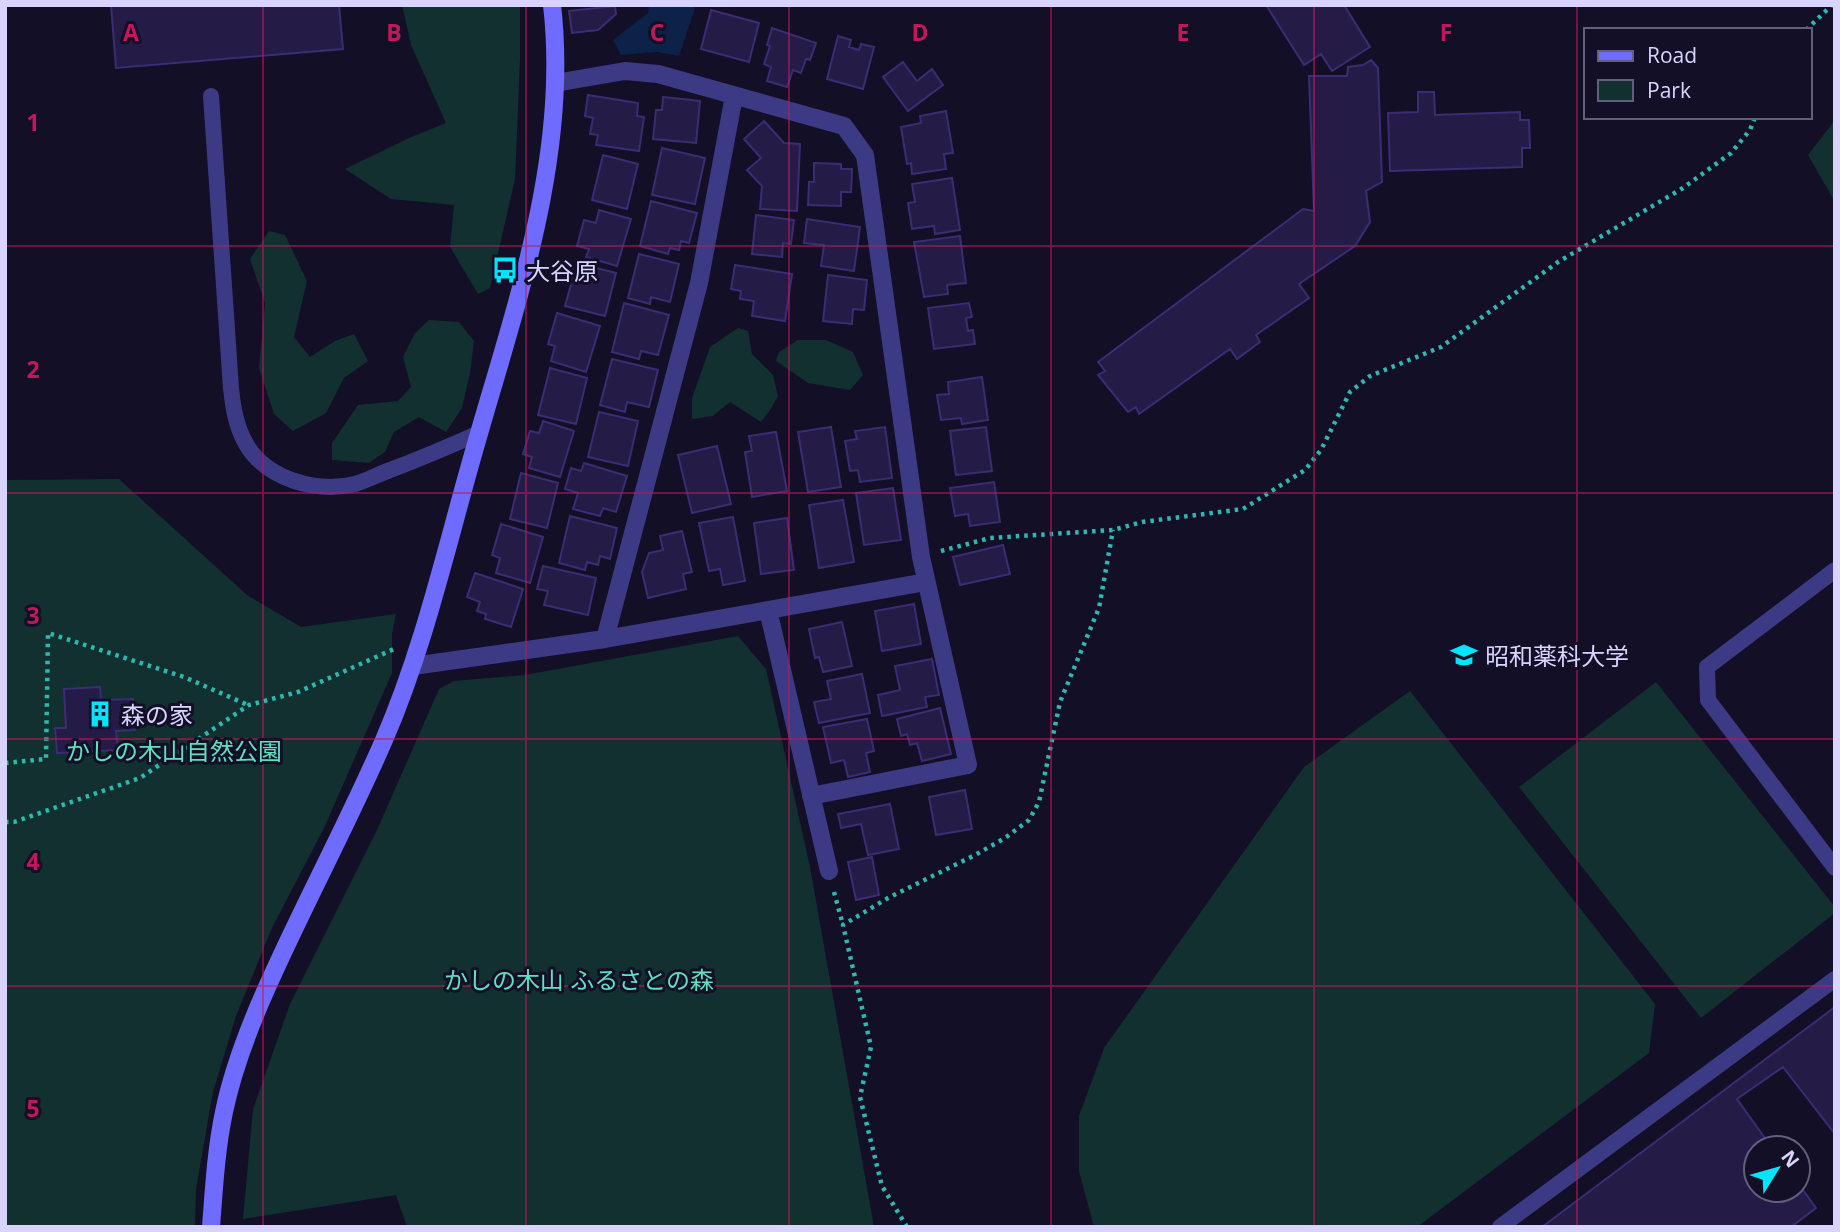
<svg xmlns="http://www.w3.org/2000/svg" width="1840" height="1232" font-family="'Open Sans','Noto Sans JP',sans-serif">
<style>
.green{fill:#12302f}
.water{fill:#0c2248}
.building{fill:#241b47;stroke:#3b2d73;stroke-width:2}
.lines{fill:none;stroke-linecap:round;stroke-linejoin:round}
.path{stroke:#2fb8b0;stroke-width:4.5;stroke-dasharray:3.5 5;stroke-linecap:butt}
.lane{stroke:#3d3a85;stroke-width:16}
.street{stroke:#3d3a85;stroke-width:18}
.secondary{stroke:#6f6bff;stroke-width:18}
.grid{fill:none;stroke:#c2185b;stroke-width:2;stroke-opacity:0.55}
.labels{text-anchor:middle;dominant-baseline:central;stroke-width:6;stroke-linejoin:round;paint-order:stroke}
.poi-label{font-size:24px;fill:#d9d4ff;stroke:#130f26;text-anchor:start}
.park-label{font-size:24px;fill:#5fe0c0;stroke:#130f26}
.grid-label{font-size:23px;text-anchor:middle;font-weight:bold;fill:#c2185b;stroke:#130f26;stroke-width:6;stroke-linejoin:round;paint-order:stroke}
</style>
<rect width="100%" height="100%" fill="#130f26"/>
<path class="green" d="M 402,5 L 520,5 L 520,59 L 515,179 L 490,288 L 478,294 L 450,247 L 454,205 L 391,199 L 345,169 L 409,138 L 446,123 L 411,45 Z
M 1835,120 L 1835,202 L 1808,155 Z
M 269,231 L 285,235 L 307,281 L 294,337 L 310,357 L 335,341 L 354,334 L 368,361 L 344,378 L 326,413 L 293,431 L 274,414 L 259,368 L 265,303 L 250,259 Z
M 429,320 L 459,322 L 474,341 L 470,373 L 462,408 L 446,432 L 419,417 L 394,432 L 385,452 L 369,463 L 332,460 L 332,443 L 358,405 L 398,401 L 411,387 L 403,357 L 415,333 Z
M 738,328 L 748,331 L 752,354 L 773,375 L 778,396 L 770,410 L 761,422 L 730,402 L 713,416 L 692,419 L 692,398 L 710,347 Z
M 798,340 L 826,340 L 853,352 L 863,375 L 850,390 L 808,383 L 776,361 L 779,352 Z
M 119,479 L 247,595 L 301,627 L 396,614 L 392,633 L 392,673 L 325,826 L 272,928 L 236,1016 L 213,1092 L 196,1189 L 195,1227 L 5,1227 L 5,480 Z
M 738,636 L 766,669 L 810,867 L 874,1227 L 407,1227 L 396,1195 L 243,1219 L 253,1109 L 290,1004 L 377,830 L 439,689 L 454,681 L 525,675 Z
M 1656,682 L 1835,907 L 1835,913 L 1701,1018 L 1519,787 Z
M 1410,691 L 1655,1004 L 1649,1053 L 1417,1227 L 1094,1227 L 1079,1171 L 1079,1116 L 1104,1048 L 1304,767 Z"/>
<path class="water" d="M 649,5 L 696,5 L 679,56 L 657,52 L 621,55 L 613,40 L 648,13 Z"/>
<path class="building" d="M 111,5 L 339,5 L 343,49 L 116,68 Z
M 1266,5 L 1344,5 L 1370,47 L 1332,71 L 1321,54 L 1304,65 Z
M 615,6 L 616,14 L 598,30 L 572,33 L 569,11 Z
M 711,10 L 759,23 L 749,62 L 701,49 Z
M 772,28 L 816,43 L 810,60 L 806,59 L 801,73 L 793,70 L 787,87 L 767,81 L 771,67 L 764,64 L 770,46 L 767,45 Z
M 838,36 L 851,40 L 849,47 L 859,50 L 861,44 L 874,47 L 863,89 L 827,79 Z
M 1371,60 L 1378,68 L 1382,182 L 1366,191 L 1370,222 L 1355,246 L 1299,284 L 1309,298 L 1256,335 L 1260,342 L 1237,359 L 1230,349 L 1139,414 L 1136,407 L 1128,412 L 1098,375 L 1105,371 L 1098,362 L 1303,209 L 1314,211 L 1309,76 L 1347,76 L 1348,67 L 1363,65 Z
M 903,62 L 917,81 L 932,69 L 943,85 L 908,111 L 883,77 Z
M 1418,92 L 1434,92 L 1435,115 L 1520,112 L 1520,120 L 1529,120 L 1530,148 L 1522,148 L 1522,167 L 1390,171 L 1388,113 L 1418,112 Z
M 588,95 L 638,103 L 637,116 L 644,117 L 639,151 L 596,145 L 598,135 L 590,134 L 593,118 L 585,116 Z
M 663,97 L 700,101 L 696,143 L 653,139 L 656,110 L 662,110 Z
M 946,111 L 953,153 L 944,154 L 946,169 L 912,174 L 911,163 L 907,164 L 901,127 L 921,123 L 920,116 Z
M 764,121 L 784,143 L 800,144 L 797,211 L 760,209 L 762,186 L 747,170 L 761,158 L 744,139 Z
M 662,148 L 705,158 L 695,204 L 652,195 Z
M 603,155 L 638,164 L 627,209 L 592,200 Z
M 814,163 L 841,164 L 841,169 L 852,169 L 851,192 L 841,192 L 841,206 L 808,205 L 809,182 L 814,182 Z
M 952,178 L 960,230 L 935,234 L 934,226 L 912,229 L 908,203 L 915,202 L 912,184 Z
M 651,201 L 697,213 L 689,243 L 681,241 L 679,250 L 670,248 L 668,254 L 640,246 Z
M 599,210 L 631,219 L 617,266 L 586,257 L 589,249 L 577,246 L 584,220 L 596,223 Z
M 756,215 L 794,220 L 791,244 L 783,243 L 782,257 L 752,254 Z
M 807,219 L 860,227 L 854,271 L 821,266 L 824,245 L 804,243 Z
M 960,236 L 966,283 L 947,285 L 948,294 L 924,297 L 914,242 Z
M 639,254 L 679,264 L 670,302 L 651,297 L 650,304 L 628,298 Z
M 577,263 L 616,273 L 605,316 L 565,306 Z
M 735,265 L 792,274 L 785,321 L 752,316 L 754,301 L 740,299 L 741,291 L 731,289 Z
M 828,275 L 867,280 L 864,310 L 853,309 L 852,324 L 823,321 Z
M 624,303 L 669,315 L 658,355 L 641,351 L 639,359 L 612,352 Z
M 969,303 L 972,317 L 966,318 L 968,331 L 973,330 L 975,344 L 934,349 L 928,308 Z
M 557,313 L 600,326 L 586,372 L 551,361 L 555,346 L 548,344 Z
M 612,359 L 658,370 L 649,407 L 627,402 L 625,412 L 600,405 Z
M 550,368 L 587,378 L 576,424 L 538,415 Z
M 982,377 L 988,420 L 962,424 L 961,418 L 941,420 L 937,395 L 949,394 L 948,382 Z
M 599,412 L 638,421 L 628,466 L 588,457 Z
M 543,421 L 574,431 L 560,477 L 529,468 L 532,457 L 523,454 L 530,431 L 539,433 Z
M 831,427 L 841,487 L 808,492 L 798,432 Z
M 885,427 L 892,478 L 860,482 L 858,470 L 850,471 L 845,441 L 857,439 L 855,431 Z
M 986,427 L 992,471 L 956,475 L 950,431 Z
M 776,432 L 787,491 L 752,497 L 745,452 L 752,451 L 749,436 Z
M 717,446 L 731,504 L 692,513 L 678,455 Z
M 584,463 L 627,476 L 616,512 L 603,508 L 600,516 L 573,509 L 578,493 L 565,489 L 571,468 L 581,471 Z
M 521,473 L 558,483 L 547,528 L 510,519 Z
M 994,482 L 1000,522 L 970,526 L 968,514 L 955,516 L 950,488 Z
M 893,488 L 901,540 L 864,545 L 856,493 Z
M 843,500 L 854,562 L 819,568 L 809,505 Z
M 570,516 L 617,528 L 610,559 L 600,556 L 598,565 L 587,562 L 585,570 L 559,563 Z
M 733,517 L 745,581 L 723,585 L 720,569 L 709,571 L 699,523 Z
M 787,518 L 794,570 L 761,574 L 754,523 Z
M 501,524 L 543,537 L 530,583 L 496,573 L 500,558 L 492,555 Z
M 682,531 L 692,572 L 683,574 L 686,589 L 648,598 L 642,572 L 649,553 L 663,550 L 660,536 Z
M 1003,545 L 1010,574 L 960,585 L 953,557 Z
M 543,566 L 596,578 L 588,615 L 544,605 L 548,591 L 537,589 Z
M 475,573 L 523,589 L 511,627 L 485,619 L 486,614 L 477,611 L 480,602 L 467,597 Z
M 914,604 L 921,644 L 882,651 L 875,611 Z
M 842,622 L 852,666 L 823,672 L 819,657 L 815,658 L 809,629 Z
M 932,659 L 939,695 L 925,697 L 927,707 L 882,716 L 878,695 L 900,690 L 895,666 Z
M 862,674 L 870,713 L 819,723 L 814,702 L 831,699 L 827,681 Z
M 100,687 L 101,700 L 133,699 L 135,730 L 116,731 L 118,750 L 57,753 L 55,728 L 66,728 L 64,689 Z
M 940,708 L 951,754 L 922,761 L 917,743 L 910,745 L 907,734 L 901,736 L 897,719 Z
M 867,719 L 874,751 L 866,753 L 870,772 L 848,777 L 844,760 L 831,763 L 823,727 Z
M 965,790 L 972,829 L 936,835 L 929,797 Z
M 890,804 L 899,849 L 868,855 L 861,824 L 841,828 L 838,814 Z
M 872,857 L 879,895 L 856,900 L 848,862 Z
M 1835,1007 L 1835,1134 L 1783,1067 L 1737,1099 L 1772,1148 L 1756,1148 L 1756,1190 L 1798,1190 L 1798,1183 L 1816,1208 L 1791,1227 L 1542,1227 Z"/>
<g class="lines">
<path class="path" d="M 1806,30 L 1832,5
M 941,551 L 990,538 L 1113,530 L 1142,522 L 1243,509 L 1305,470 L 1321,450 L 1350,392 L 1370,376 L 1441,347 L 1558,262 L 1683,188 L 1731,153 L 1750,130 L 1755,117
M 5,763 L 46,759 L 48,633 L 184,677 L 248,705
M 5,822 L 14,822 L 140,778 L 249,705 L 298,692 L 394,649
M 834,892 L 843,925
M 907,1227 L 882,1186 L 860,1097 L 871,1047 L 843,925 L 888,898 L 975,855 L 1005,838 L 1029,820 L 1039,802 L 1060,702 L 1099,608 L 1113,530"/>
<path class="lane" d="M 211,96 L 231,388 C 233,408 236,426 246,444 C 267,480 317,493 355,484 C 365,481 375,476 385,472 C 417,460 448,447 479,433
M 1835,570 L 1707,667 L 1708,700 L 1835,868
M 1500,1227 L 1835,979"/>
<path class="street" d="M 555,83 L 625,71 L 658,74 L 844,126 L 865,155 L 921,557 L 968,765 L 811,796
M 768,610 L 829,871
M 605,639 L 699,283 L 734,96
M 413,666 L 605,639 L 926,582"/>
<path class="secondary" d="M 211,1227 C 214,1188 216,1150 224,1112 C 233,1068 250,1025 268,985 C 305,902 348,823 384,740 C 423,650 445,553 472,458 C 513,312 570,159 552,5"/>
</g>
<path class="grid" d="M 263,5 L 263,1227M 526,5 L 526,1227M 789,5 L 789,1227M 1051,5 L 1051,1227M 1314,5 L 1314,1227M 1577,5 L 1577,1227M 5,246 L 1835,246M 5,493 L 1835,493M 5,739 L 1835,739M 5,986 L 1835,986"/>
<defs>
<g id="bus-bare" transform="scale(2.1)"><path d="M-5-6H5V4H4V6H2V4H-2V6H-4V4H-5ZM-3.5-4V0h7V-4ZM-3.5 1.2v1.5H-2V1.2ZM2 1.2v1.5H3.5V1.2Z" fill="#00e5ff" stroke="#130f26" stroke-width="2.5" paint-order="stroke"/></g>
<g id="university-bare" transform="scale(2.1)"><path d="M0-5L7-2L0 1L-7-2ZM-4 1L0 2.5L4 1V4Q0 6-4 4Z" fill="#00e5ff" stroke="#130f26" stroke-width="2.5" paint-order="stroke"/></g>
<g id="building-bare" transform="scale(2.1)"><path d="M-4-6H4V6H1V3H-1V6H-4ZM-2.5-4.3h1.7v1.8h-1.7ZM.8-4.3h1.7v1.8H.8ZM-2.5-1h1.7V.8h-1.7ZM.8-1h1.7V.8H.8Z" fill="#00e5ff" stroke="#130f26" stroke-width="2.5" paint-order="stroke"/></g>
</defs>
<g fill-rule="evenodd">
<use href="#bus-bare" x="505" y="270"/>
<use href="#university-bare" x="1464" y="655"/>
<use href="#building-bare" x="100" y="714"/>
</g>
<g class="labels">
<g class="poi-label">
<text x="526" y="270">大谷原</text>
<text x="1485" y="655">昭和薬科大学</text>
<text x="121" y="714">森の家</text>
</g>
<g class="park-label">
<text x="174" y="750">かしの木山自然公園</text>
<text x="579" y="979">かしの木山 ふるさとの森</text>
</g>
</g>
<g class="grid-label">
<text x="131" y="41">A</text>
<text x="394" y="41">B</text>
<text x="657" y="41">C</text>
<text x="920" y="41">D</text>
<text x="1183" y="41">E</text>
<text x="1446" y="41">F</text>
<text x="33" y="131">1</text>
<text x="33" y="378">2</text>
<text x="33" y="624">3</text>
<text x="33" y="870">4</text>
<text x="33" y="1117">5</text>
</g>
<rect width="1840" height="1232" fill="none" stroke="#d9d4ff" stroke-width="14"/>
<rect x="1584" y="28" width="228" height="91" fill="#130f26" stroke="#625e7d" stroke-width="2"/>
<rect x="1598" y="51" width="35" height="10" fill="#6f6bff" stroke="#625e7d" stroke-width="2"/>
<text x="1647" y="63" font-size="21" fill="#d9d4ff">Road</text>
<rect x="1598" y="80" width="35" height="21" fill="#12302f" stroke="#625e7d" stroke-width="2"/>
<text x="1647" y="98" font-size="21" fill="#d9d4ff">Park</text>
<g transform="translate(1777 1169) rotate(53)"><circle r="33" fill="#130f26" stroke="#625e7d" stroke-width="2"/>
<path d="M0-5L12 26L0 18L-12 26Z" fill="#00e5ff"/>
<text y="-10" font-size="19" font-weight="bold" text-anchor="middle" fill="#d9d4ff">N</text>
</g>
</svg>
